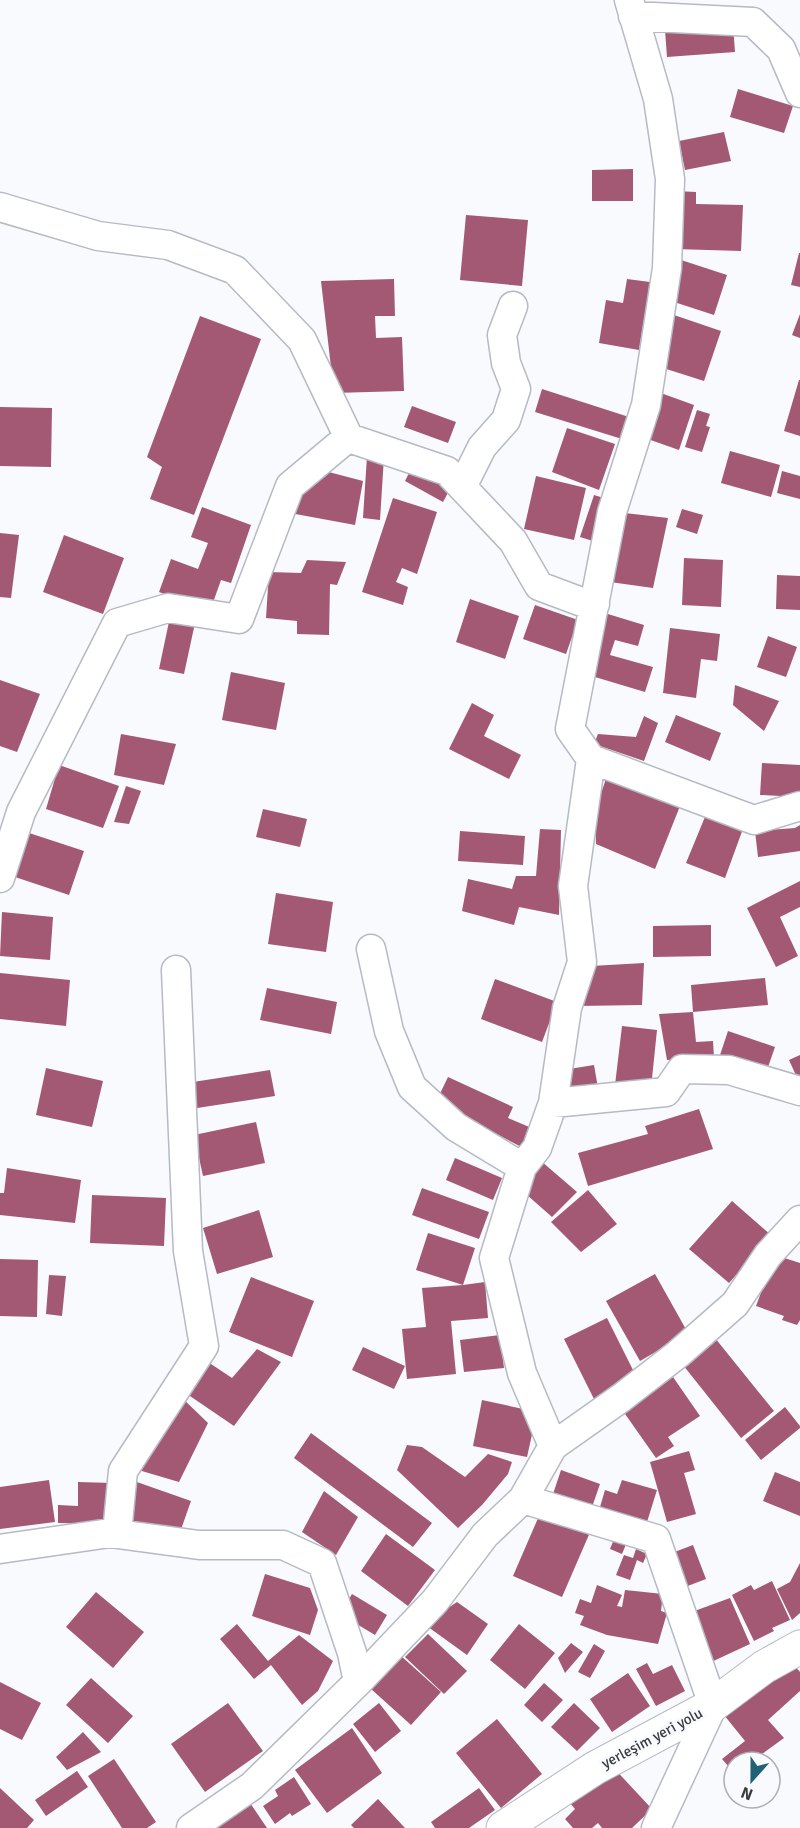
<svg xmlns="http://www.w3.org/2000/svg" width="800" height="1828" font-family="Signika,sans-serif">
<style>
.building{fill:#a35874}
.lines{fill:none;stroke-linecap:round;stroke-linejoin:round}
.minor-casing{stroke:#b5bac3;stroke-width:31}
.tertiary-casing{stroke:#b5bac3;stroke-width:35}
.minor{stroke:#fff;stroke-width:28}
.tertiary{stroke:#fff;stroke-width:33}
.labels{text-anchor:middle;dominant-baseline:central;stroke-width:6;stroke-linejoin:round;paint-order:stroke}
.street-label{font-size:15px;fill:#3a3b3f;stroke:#f8fafe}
</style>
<rect width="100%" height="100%" fill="#f8fafe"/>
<path class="building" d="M 733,25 L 735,52 L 667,57 L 665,30 Z
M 738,89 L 793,106 L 784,133 L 730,117 Z
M 724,132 L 731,161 L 685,170 L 679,141 Z
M 633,169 L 633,201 L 592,201 L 592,170 Z
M 676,191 L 696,192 L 696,204 L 743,205 L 741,251 L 675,249 Z
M 466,215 L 528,220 L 522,286 L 460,280 Z
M 799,253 L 800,253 L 800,287 L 791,285 Z
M 681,260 L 727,275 L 714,315 L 668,300 Z
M 394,279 L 395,316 L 375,316 L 376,338 L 402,337 L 404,391 L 334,393 L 321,281 Z
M 627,279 L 650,282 L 639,350 L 599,343 L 606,300 L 623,303 Z
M 800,314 L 800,338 L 792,335 Z
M 674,315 L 721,331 L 704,381 L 657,366 Z
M 200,316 L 261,339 L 194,515 L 150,499 L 162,467 L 147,457 Z
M 799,380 L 800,380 L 800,436 L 784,431 Z
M 542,389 L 629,417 L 622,439 L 535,412 Z
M 658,392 L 694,405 L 679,450 L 642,437 Z
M 412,406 L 456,422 L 448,443 L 404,427 Z
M 0,407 L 52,408 L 51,467 L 0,466 Z
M 697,410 L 710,414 L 706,426 L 710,427 L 702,452 L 685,447 Z
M 567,428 L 615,444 L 599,490 L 552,472 Z
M 730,451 L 780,465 L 771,497 L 721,483 Z
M 367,456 L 384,457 L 380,520 L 363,518 Z
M 413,465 L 451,487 L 443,502 L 405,481 Z
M 321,470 L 363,481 L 355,525 L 290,513 L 300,487 Z
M 782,471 L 800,476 L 800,499 L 777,493 Z
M 536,476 L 586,488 L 574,540 L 524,529 Z
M 594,495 L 607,499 L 593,541 L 580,537 Z
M 393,498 L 437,512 L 417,574 L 402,568 L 396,582 L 408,587 L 403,605 L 362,592 Z
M 202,507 L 251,525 L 231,583 L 221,580 L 210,611 L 159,592 L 171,559 L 198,569 L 208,543 L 191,537 Z
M 682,509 L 703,515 L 697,534 L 676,527 Z
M 616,512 L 668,518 L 653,588 L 610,582 Z
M 0,533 L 19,535 L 11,598 L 0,597 Z
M 64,535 L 124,558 L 103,614 L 43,592 Z
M 684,558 L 723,560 L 721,607 L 682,605 Z
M 307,560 L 346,562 L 337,585 L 330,584 L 329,635 L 297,634 L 297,621 L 266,618 L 269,572 L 301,573 Z
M 777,575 L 800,576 L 800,610 L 776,609 Z
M 470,599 L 519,616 L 505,659 L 456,642 Z
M 535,605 L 578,620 L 566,654 L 523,639 Z
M 598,611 L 644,625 L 638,646 L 615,640 L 610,655 L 653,667 L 645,692 L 585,674 Z
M 170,617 L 195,623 L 184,674 L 159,669 Z
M 670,628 L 720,634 L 717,661 L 701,659 L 696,698 L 663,693 Z
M 768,636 L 797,647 L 786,677 L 757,667 Z
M 231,672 L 285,683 L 276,730 L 222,720 Z
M 0,680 L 40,694 L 17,752 L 0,746 Z
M 735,685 L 779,701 L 764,731 L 733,705 Z
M 472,703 L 494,715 L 484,736 L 521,755 L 509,779 L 449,749 Z
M 676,715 L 721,733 L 710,761 L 665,742 Z
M 644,716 L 658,723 L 644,761 L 594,744 L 598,734 L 636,737 Z
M 121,734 L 176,744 L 164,785 L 114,775 Z
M 762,763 L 800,765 L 800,797 L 760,795 Z
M 59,765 L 119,786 L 103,828 L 46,809 Z
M 608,773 L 682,801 L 655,869 L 596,844 L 595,811 Z
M 126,786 L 141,791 L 129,824 L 114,822 Z
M 263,809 L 307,819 L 300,847 L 256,837 Z
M 707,812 L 744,826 L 725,878 L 686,863 Z
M 800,825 L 800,851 L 758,857 L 755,831 L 795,828 Z
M 540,829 L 561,830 L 559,915 L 519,907 L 514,925 L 462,911 L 468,879 L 512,889 L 516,876 L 536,876 Z
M 23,831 L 84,851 L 69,895 L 9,875 Z
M 460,831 L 525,836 L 523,865 L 458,861 Z
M 800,881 L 800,907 L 780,917 L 798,956 L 776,967 L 747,908 Z
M 276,893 L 333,902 L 326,952 L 268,944 Z
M 2,912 L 53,917 L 50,960 L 0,956 Z
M 711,925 L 711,956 L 653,957 L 653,926 Z
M 644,963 L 642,1005 L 577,1006 L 591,966 Z
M 0,973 L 70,980 L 66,1026 L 0,1019 Z
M 765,978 L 768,1005 L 693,1012 L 691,985 Z
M 495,979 L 557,1002 L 542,1042 L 481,1019 Z
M 267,988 L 337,1002 L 331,1034 L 260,1020 Z
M 693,1012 L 696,1042 L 713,1041 L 714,1058 L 667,1060 L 659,1014 Z
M 622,1026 L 657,1030 L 651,1088 L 615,1085 Z
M 728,1031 L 775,1047 L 767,1070 L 720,1055 Z
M 800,1055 L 800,1084 L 789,1060 Z
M 594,1065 L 598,1088 L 566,1092 L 563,1070 Z
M 46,1068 L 103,1081 L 92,1127 L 36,1115 Z
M 270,1070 L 275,1096 L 197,1108 L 193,1082 Z
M 448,1077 L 513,1107 L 508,1118 L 534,1129 L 525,1149 L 436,1102 Z
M 699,1109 L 713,1149 L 588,1186 L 578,1153 L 648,1134 L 645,1126 Z
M 256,1122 L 265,1163 L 203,1176 L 194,1135 Z
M 455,1158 L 502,1178 L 493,1200 L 446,1180 Z
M 541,1161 L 577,1192 L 552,1217 L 518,1187 Z
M 7,1168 L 81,1180 L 75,1223 L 0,1215 L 0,1193 L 4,1193 Z
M 422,1188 L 489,1212 L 479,1239 L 412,1215 Z
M 588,1190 L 617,1224 L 581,1252 L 551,1222 Z
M 92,1195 L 166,1198 L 164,1246 L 90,1243 Z
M 732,1201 L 771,1235 L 729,1283 L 689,1249 Z
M 259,1210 L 273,1257 L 217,1274 L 203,1228 Z
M 428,1233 L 475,1248 L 463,1285 L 416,1270 Z
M 775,1255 L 800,1263 L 800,1320 L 797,1325 L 782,1320 L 784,1316 L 756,1306 Z
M 0,1259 L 38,1260 L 37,1317 L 0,1316 Z
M 655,1274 L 688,1333 L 640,1361 L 606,1301 Z
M 49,1275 L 66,1276 L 62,1316 L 46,1314 Z
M 251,1277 L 314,1301 L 292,1357 L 229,1332 Z
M 485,1282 L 488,1318 L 451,1321 L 456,1374 L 407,1379 L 402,1329 L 426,1327 L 422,1288 L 463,1285 Z
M 607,1318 L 637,1378 L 594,1399 L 564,1339 Z
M 500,1335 L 504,1368 L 464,1372 L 460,1340 Z
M 715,1338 L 774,1411 L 741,1438 L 683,1365 Z
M 363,1347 L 405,1366 L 394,1389 L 352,1370 Z
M 257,1349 L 281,1362 L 234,1426 L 187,1394 L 208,1362 L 232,1378 Z
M 673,1377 L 700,1416 L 668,1437 L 674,1446 L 656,1458 L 623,1411 Z
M 177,1393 L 208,1423 L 179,1482 L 135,1469 Z
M 482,1400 L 537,1412 L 527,1457 L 473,1446 Z
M 785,1407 L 800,1426 L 800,1428 L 761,1460 L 745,1440 Z
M 311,1433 L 432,1523 L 413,1547 L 294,1458 Z
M 407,1445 L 422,1447 L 465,1477 L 488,1454 L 512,1462 L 508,1474 L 482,1505 L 458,1528 L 397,1470 Z
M 689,1451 L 695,1470 L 684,1473 L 696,1514 L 667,1522 L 650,1462 Z
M 561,1470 L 600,1484 L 591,1510 L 552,1497 Z
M 775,1472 L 800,1482 L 800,1516 L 763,1501 Z
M 49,1480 L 55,1522 L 0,1529 L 0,1487 Z
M 622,1480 L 657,1490 L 647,1522 L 600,1507 L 605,1490 L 617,1494 Z
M 134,1481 L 191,1501 L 178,1538 L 121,1518 Z
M 78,1482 L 113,1483 L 112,1524 L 58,1523 L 58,1505 L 78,1506 Z
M 324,1491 L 358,1517 L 336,1555 L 302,1532 Z
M 542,1509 L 591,1530 L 562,1597 L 513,1576 Z
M 617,1532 L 629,1537 L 622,1554 L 610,1549 Z
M 386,1534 L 435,1570 L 408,1606 L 361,1571 Z
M 693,1545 L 706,1579 L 685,1587 L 672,1553 Z
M 636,1549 L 647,1554 L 643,1563 L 637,1560 L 630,1580 L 616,1575 L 624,1555 L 633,1558 Z
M 800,1563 L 800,1613 L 792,1620 L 777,1589 L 790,1582 Z
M 265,1574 L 310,1588 L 318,1610 L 310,1635 L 252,1616 Z
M 772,1581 L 790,1620 L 772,1628 L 774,1631 L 754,1641 L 732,1595 L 751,1585 L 754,1590 Z
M 597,1585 L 622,1595 L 617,1606 L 622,1607 L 625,1590 L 663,1594 L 661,1611 L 667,1613 L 658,1644 L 607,1635 L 580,1625 L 584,1616 L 575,1613 L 580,1599 L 591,1603 Z
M 96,1592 L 144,1632 L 113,1668 L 66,1627 Z
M 352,1594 L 387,1615 L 375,1635 L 340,1614 Z
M 730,1598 L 750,1644 L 707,1664 L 689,1613 Z
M 457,1602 L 488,1624 L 467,1655 L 424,1624 Z
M 237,1624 L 268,1661 L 299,1635 L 333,1661 L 318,1691 L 302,1705 L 271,1665 L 254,1679 L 220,1639 Z
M 519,1624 L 555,1653 L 525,1689 L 490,1660 Z
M 428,1634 L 467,1671 L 444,1694 L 405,1657 Z
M 571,1643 L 583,1652 L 565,1673 L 558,1658 Z
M 594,1644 L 605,1651 L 590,1678 L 578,1672 Z
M 400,1655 L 441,1692 L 411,1725 L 370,1688 Z
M 790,1660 L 800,1672 L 800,1691 L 768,1720 L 784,1738 L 758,1757 L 763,1762 L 734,1762 L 734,1773 L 722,1759 L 745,1741 L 724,1715 Z
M 647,1663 L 653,1674 L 672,1665 L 685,1691 L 656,1706 L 636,1669 Z
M 628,1673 L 650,1706 L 612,1732 L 590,1699 Z
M 91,1678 L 133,1716 L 108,1743 L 66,1705 Z
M 0,1682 L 41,1703 L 22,1740 L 0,1729 Z
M 544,1683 L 563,1700 L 542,1722 L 524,1705 Z
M 228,1703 L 263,1751 L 205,1792 L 171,1744 Z
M 379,1703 L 401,1731 L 375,1752 L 353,1724 Z
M 574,1703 L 600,1728 L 577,1751 L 551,1727 Z
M 497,1719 L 542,1774 L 501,1808 L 456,1753 Z
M 352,1728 L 382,1773 L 327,1813 L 295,1770 Z
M 83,1732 L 101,1752 L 67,1770 L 56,1757 Z
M 114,1759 L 156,1822 L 147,1828 L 122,1828 L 88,1776 Z
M 611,1765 L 652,1809 L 632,1828 L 602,1828 L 598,1823 L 592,1828 L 573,1828 L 565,1819 L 575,1809 L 570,1803 Z
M 77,1771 L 88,1787 L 46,1816 L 35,1800 Z
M 294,1777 L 311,1804 L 292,1816 L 290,1813 L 275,1824 L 263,1806 L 278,1796 L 275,1790 Z
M 0,1788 L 34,1820 L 27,1828 L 0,1828 Z
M 479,1788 L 495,1810 L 469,1828 L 435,1828 L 431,1822 Z
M 378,1799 L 405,1828 L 354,1828 L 351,1825 Z
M 248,1800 L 267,1828 L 204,1828 Z"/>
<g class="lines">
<g class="minor-casing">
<path id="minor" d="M 633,16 L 753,22 L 781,49 L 800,93
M 0,207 L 98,236 L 168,245 L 235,270 L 302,340 L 349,438
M 462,487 L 482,447 L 506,420 L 516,389 L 506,363 L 502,335 L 513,306
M 591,759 L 754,820 L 800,806
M 0,878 L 21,812 L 117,623 L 168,608 L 239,619 L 290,486 L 345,440 L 349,438 L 447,471 L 513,541 L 539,586 L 579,601 L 595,604
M 371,949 L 389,1031 L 412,1087 L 456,1127 L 522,1167
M 553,1103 L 666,1092 L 682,1069 L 729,1070 L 800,1091
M 553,1446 L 522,1373 L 494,1258 L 522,1167 L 537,1148 L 553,1103 L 567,1008 L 582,962 L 573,886 L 591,759 L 570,729 L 612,512 L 646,405 L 667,268 L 670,179 L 658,99 L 629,0
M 523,1499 L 656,1539 L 713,1705 L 656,1828
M 117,1533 L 123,1471 L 204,1346 L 188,1251 L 176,970
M 0,1549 L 110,1533 L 199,1545 L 283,1545 L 322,1563 L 352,1653 L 358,1682
M 191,1828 L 252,1786 L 358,1682 L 435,1601 L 485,1535 L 523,1499 L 553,1446 L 621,1398 L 678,1354 L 735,1304 L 768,1255 L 800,1220"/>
</g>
<g class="tertiary-casing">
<path id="tertiary" d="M 503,1828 L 595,1768 L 713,1705 L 764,1667 L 800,1647"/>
</g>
<use href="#minor" class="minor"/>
<use href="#tertiary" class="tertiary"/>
</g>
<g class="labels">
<g class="street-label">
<text transform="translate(652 1738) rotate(-28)">yerleşim yeri yolu</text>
</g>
</g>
<g transform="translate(752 1780) rotate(201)"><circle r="28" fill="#f8fafe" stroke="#acaeb2" stroke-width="1.5"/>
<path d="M0-4.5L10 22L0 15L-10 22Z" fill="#216277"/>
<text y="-9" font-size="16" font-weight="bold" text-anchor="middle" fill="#3a3b3f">N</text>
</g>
</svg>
